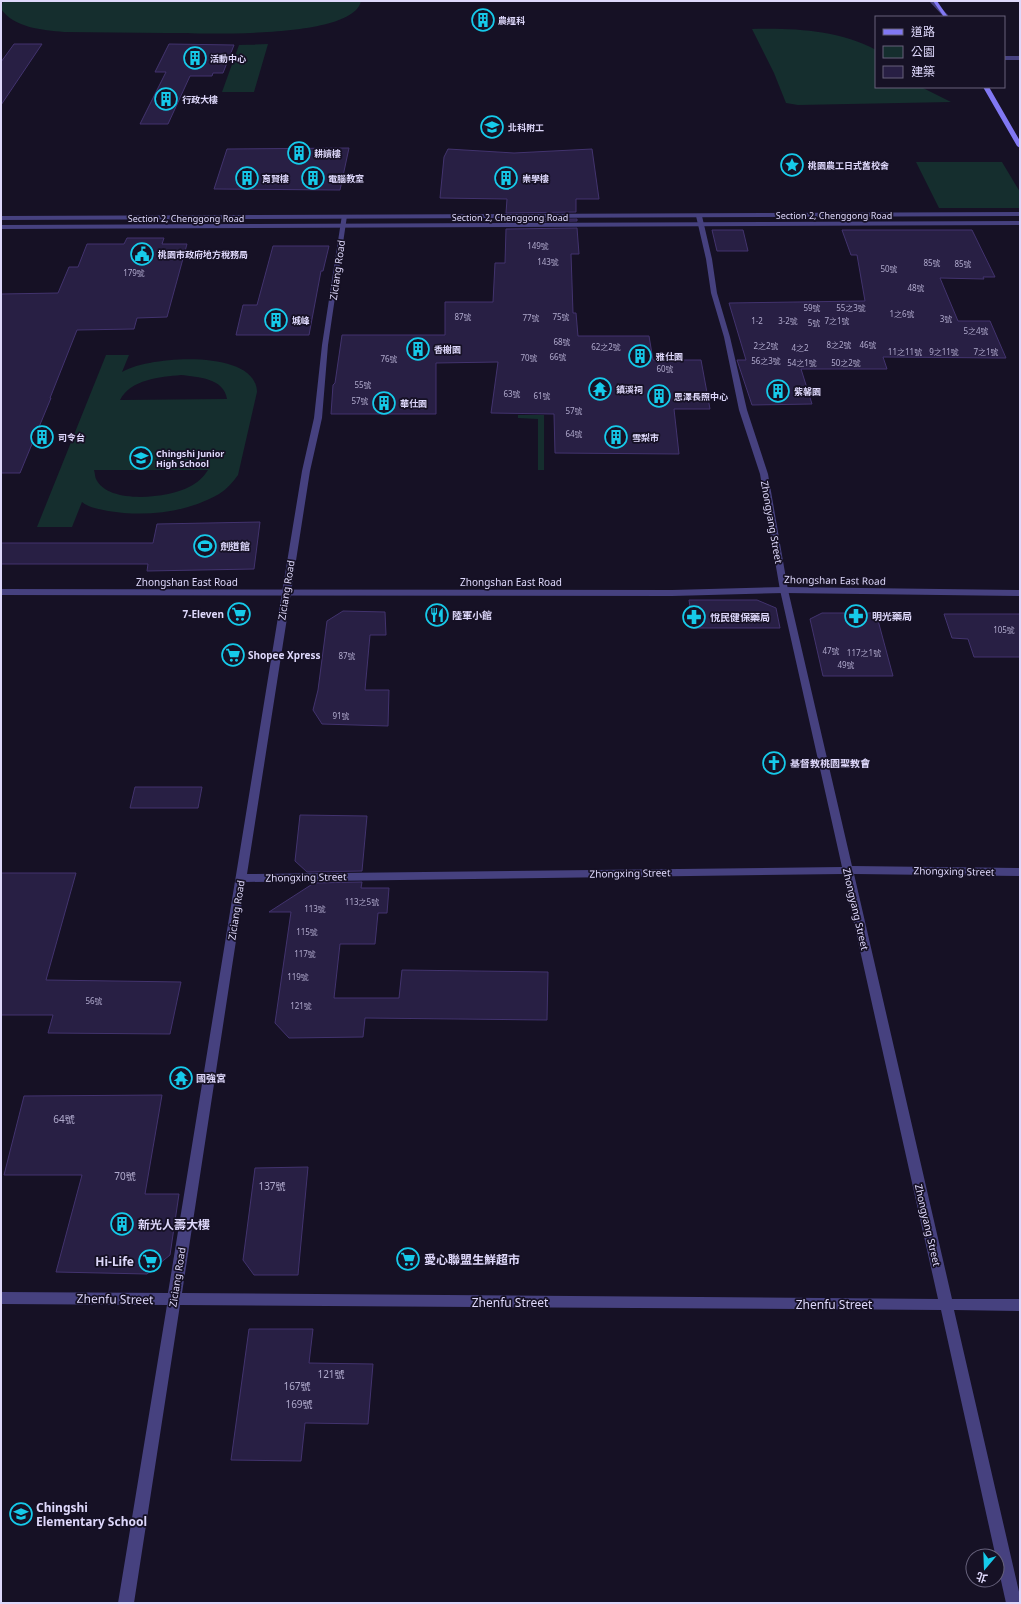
<svg xmlns="http://www.w3.org/2000/svg" width="1021" height="1604" font-family="'Noto Sans','Noto Sans TC',sans-serif">
<style>
.green{fill:#152e2e;fill-rule:evenodd}
.building{fill:#281f44;stroke:#42336e}
.lines{fill:none;stroke-linecap:round;stroke-linejoin:round}
.minor{fill:#46417f;fill-rule:evenodd}
.tertiary{fill:#46417f;fill-rule:evenodd}
.secondary{fill:#8178f3;fill-rule:evenodd}
.labels{text-anchor:middle;dominant-baseline:central;stroke-width:3.5;stroke-linejoin:round;paint-order:stroke}
.number-label{font-size:8px;fill:#b0aacd}
.far-poi-label{font-size:9px;font-weight:bold;fill:#ded8fb;stroke:#161125;text-anchor:start}
.far-street-label{font-size:9px;fill:#ded8fb;stroke:#161125}
.street-label{font-size:10px;fill:#ded8fb;stroke:#161125}
.poi-label{font-size:10px;font-weight:bold;fill:#ded8fb;stroke:#161125;text-anchor:start}
.near-number-label{font-size:10px;fill:#b0aacd}
.near-poi-label{font-size:12px;font-weight:bold;fill:#ded8fb;stroke:#161125;text-anchor:start}
.near-street-label{font-size:12px;fill:#ded8fb;stroke:#161125}
</style>
<rect width="100%" height="100%" fill="#161125"/>
<path class="green" d="M 3,1 L 361,1 C 353,40 200,33 167,33 C 133,33 99,32 64,32 C 43,30 14,28 1,9 Z
M 752,29 C 793,28 839,30 876,50 L 876,87 L 921,87 L 951,102 L 798,105 L 786,103 L 774,73 Z
M 268,44 L 254,92 L 222,92 L 239,45 Z
M 916,162 L 1002,162 L 1020,192 L 1020,208 L 939,208 Z
M 106,355 L 129,355 L 122,372 C 148,356 256,348 257,392 L 238,475 C 233,482 227,489 219,494 C 186,513 145,517 108,511 C 99,509 89,508 82,502 L 72,527 L 37,527 ZM 181,375 C 198,377 224,378 227,399 L 120,400 C 131,379 160,377 181,375 ZM 94,470 L 208,470 C 203,478 197,483 189,487 C 169,498 108,505 96,479 C 95,477 95,473 94,470 Z
M 518,415 L 544,415 L 544,470 L 538,470 L 538,419 L 518,418 Z"/>
<path class="building" d="M 14,44 L 42,44 L 1,105 L 1,62 Z
M 169,44 L 234,45 L 223,73 L 213,73 L 212,76 L 190,76 L 168,124 L 140,124 L 166,72 L 155,72 Z
M 349,148 L 340,190 L 214,189 L 227,149 Z
M 448,149 L 514,153 L 592,149 L 599,199 L 576,199 L 576,212 L 506,213 L 507,199 L 440,198 L 444,157 Z
M 577,219 L 577,221 L 506,222 L 506,220 Z
M 577,228 L 579,254 L 571,254 L 573,313 L 576,313 L 578,336 L 649,336 L 653,360 L 701,360 L 710,409 L 674,409 L 679,454 L 555,453 L 554,414 L 491,413 L 498,362 L 436,363 L 436,414 L 331,414 L 333,385 L 335,383 L 342,335 L 445,335 L 445,302 L 493,302 L 495,263 L 505,263 L 506,229 Z
M 712,230 L 743,230 L 748,251 L 717,251 Z
M 842,230 L 972,230 L 995,277 L 983,277 L 984,279 L 940,278 L 958,321 L 990,321 L 1006,358 L 883,357 L 887,369 L 801,369 L 812,404 L 752,405 L 737,360 L 746,360 L 729,303 L 865,301 L 857,255 L 851,255 Z
M 127,238 L 164,238 L 162,244 L 187,244 L 167,317 L 137,318 L 134,329 L 77,330 L 50,398 L 51,398 L 20,473 L 1,473 L 1,294 L 58,293 L 69,267 L 78,267 L 87,244 L 124,244 Z
M 273,246 L 329,246 L 323,271 L 321,271 L 309,335 L 236,335 L 243,305 L 257,305 Z
M 260,522 L 254,569 L 147,571 L 148,564 L 1,564 L 1,543 L 153,543 L 157,524 Z
M 689,600 L 757,600 L 776,608 L 780,628 L 693,628 Z
M 343,611 L 385,612 L 386,635 L 370,635 L 365,690 L 389,690 L 388,726 L 322,724 L 313,710 L 318,690 L 327,621 Z
M 822,613 L 876,613 L 893,676 L 823,676 L 810,619 Z
M 944,614 L 1020,614 L 1020,657 L 974,657 L 968,639 L 952,638 Z
M 135,787 L 202,787 L 198,808 L 130,808 Z
M 300,815 L 367,816 L 362,871 L 307,872 L 295,861 Z
M 1,873 L 76,873 L 46,980 L 181,982 L 170,1034 L 48,1033 L 53,1015 L 1,1015 Z
M 362,882 L 361,888 L 389,888 L 387,913 L 378,913 L 375,944 L 340,944 L 334,998 L 399,998 L 402,970 L 548,972 L 547,1020 L 365,1018 L 363,1037 L 289,1038 L 275,1023 L 291,912 L 269,912 L 314,883 Z
M 162,1095 L 145,1194 L 179,1194 L 170,1255 L 147,1274 L 56,1272 L 82,1175 L 4,1175 L 24,1096 Z
M 308,1167 L 298,1275 L 254,1275 L 243,1260 L 255,1168 Z
M 249,1329 L 313,1329 L 309,1363 L 373,1364 L 368,1424 L 305,1423 L 301,1461 L 231,1460 Z"/>
<g class="lines">
<path class="minor" d="M 929,1 L 934,1 L 948,15 L 948,17 L 944,17 Z
M 1004,56 L 1020,56 L 1020,60 L 1004,60 Z
M 699,214 L 702,216 L 712,259 L 717,293 L 730,337 L 747,410 L 768,474 L 788,590 L 852,866 L 1020,868 L 1020,876 L 854,874 L 952,1299 L 1020,1299 L 1020,1311 L 954,1310 L 1020,1596 L 1020,1603 L 1006,1603 L 941,1310 L 180,1305 L 134,1603 L 118,1603 L 167,1305 L 1,1304 L 1,1292 L 168,1293 L 278,617 L 302,471 L 314,418 L 322,345 L 342,215 L 347,216 L 328,345 L 322,418 L 310,471 L 247,874 L 842,867 L 780,590 L 760,474 L 739,410 L 724,337 L 711,293 L 706,259 L 696,216 ZM 843,874 L 938,1299 L 182,1293 L 245,882 Z"/>
<path class="tertiary" d="M 1020,212 L 1020,216 L 1,220 L 1,216 Z
M 1020,221 L 1020,225 L 1,229 L 1,225 Z
M 784,587 L 1020,590 L 1020,596 L 784,593 L 672,596 L 1,595 L 1,589 L 672,590 Z"/>
<path class="secondary" d="M 933,1 L 937,1 L 948,17 L 944,17 Z
M 983,87 L 989,87 L 1020,141 L 1020,148 L 1017,146 Z"/>
</g>
<defs>
<g id="building-ring" transform="scale(1.15)"><circle r="9.5" fill="#161125" stroke="#16caea" stroke-width="1.5"/><path d="M-4-6H4V6H1V3H-1V6H-4ZM-2.5-4.3h1.7v1.8h-1.7ZM.8-4.3h1.7v1.8H.8ZM-2.5-1h1.7V.8h-1.7ZM.8-1h1.7V.8H.8Z" fill="#16caea"/></g>
<g id="school-ring" transform="scale(1.15)"><circle r="9.5" fill="#161125" stroke="#16caea" stroke-width="1.5"/><path d="M0-5L7-2L0 1L-7-2ZM-4 1L0 2.5L4 1V4Q0 6-4 4Z" fill="#16caea"/></g>
<g id="sight-ring" transform="scale(1.15)"><circle r="9.5" fill="#161125" stroke="#16caea" stroke-width="1.5"/><path d="M0-6L1.8-2.2L6-1.7L2.9 1.2L3.7 5.4L0 3.3L-3.7 5.4L-2.9 1.2L-6-1.7L-1.8-2.2Z" fill="#16caea"/></g>
<g id="civic-ring" transform="scale(1.15)"><circle r="9.5" fill="#161125" stroke="#16caea" stroke-width="1.5"/><path d="M-.6-6.5H3V-4.5H.6V-3L4-1V1h2V6H-6V1h2V-1L-.6-3ZM-1.2 2.5V6h2.4V2.5Z" fill="#16caea"/></g>
<g id="temple-ring" transform="scale(1.15)"><circle r="9.5" fill="#161125" stroke="#16caea" stroke-width="1.5"/><path d="M0-6L5-2H3V0L6.5 2.5H4V6H1.5V3h-3V6H-4V2.5H-6.5L-3 0V-2H-5Z" fill="#16caea"/></g>
<g id="stadium-ring" transform="scale(1.15)"><circle r="9.5" fill="#161125" stroke="#16caea" stroke-width="1.5"/><path d="M0-5a6.5 5 0 1 0 0 10a6.5 5 0 1 0 0-10ZM-3.5-1.8h7v3.6h-7Z" fill="#16caea"/></g>
<g id="supermarket-ring" transform="scale(1.15)"><circle r="9.5" fill="#161125" stroke="#16caea" stroke-width="1.5"/><path d="M-6-5.5h2.5l.6 2H6L4.5 2H-2.5L-4.4-4H-6ZM-1.5 3.2a1.3 1.3 0 1 0 .1 0ZM3 3.2a1.3 1.3 0 1 0 .1 0Z" fill="#16caea"/></g>
<g id="restaurant-ring" transform="scale(1.15)"><circle r="9.5" fill="#161125" stroke="#16caea" stroke-width="1.5"/><path d="M-5-6h1v4h1v-4h1v4h1v-4h1v5L-1.5 .5V6h-2V.5L-5-1ZM5-6V6H3V1.5H1.5Q1.5-4 5-6Z" fill="#16caea"/></g>
<g id="pharmacy-ring" transform="scale(1.15)"><circle r="9.5" fill="#161125" stroke="#16caea" stroke-width="1.5"/><path d="M-2-6h4v4h4v4h-4v4h-4v-4h-4v-4h4Z" fill="#16caea"/></g>
<g id="church-ring" transform="scale(1.15)"><circle r="9.5" fill="#161125" stroke="#16caea" stroke-width="1.5"/><path d="M-1.2-6h2.4v3.5h3.3v2.4h-3.3V6h-2.4V-.1h-3.3v-2.4h3.3Z" fill="#16caea"/></g>
</defs>
<g fill-rule="evenodd">
<use href="#building-ring" x="483" y="20"/>
<use href="#building-ring" x="195" y="58"/>
<use href="#building-ring" x="166" y="99"/>
<use href="#school-ring" x="492" y="127"/>
<use href="#building-ring" x="299" y="153"/>
<use href="#sight-ring" x="792" y="165"/>
<use href="#building-ring" x="247" y="178"/>
<use href="#building-ring" x="313" y="178"/>
<use href="#building-ring" x="506" y="178"/>
<use href="#civic-ring" x="142" y="254"/>
<use href="#building-ring" x="276" y="320"/>
<use href="#building-ring" x="418" y="349"/>
<use href="#building-ring" x="640" y="356"/>
<use href="#temple-ring" x="600" y="389"/>
<use href="#building-ring" x="778" y="391"/>
<use href="#building-ring" x="659" y="396"/>
<use href="#building-ring" x="384" y="403"/>
<use href="#building-ring" x="42" y="437"/>
<use href="#building-ring" x="616" y="437"/>
<use href="#school-ring" x="141" y="458"/>
<use href="#stadium-ring" x="205" y="546"/>
<use href="#supermarket-ring" x="239" y="614"/>
<use href="#restaurant-ring" x="437" y="615"/>
<use href="#pharmacy-ring" x="856" y="616"/>
<use href="#pharmacy-ring" x="694" y="617"/>
<use href="#supermarket-ring" x="233" y="655"/>
<use href="#church-ring" x="774" y="763"/>
<use href="#temple-ring" x="181" y="1078"/>
<use href="#building-ring" x="122" y="1224"/>
<use href="#supermarket-ring" x="408" y="1259"/>
<use href="#supermarket-ring" x="150" y="1261"/>
<use href="#school-ring" x="21" y="1514"/>
</g>
<g class="labels">
<g class="number-label">
<text x="538" y="245">149號</text>
<text x="548" y="261">143號</text>
<text x="932" y="262">85號</text>
<text x="963" y="263">85號</text>
<text x="889" y="268">50號</text>
<text x="134" y="272">179號</text>
<text x="916" y="287">48號</text>
<text x="812" y="307">59號</text>
<text x="851" y="307">55之3號</text>
<text x="902" y="313">1之6號</text>
<text x="463" y="316">87號</text>
<text x="561" y="316">75號</text>
<text x="531" y="317">77號</text>
<text x="946" y="318">3號</text>
<text x="757" y="320">1-2</text>
<text x="788" y="320">3-2號</text>
<text x="837" y="320">7之1號</text>
<text x="814" y="322">5號</text>
<text x="976" y="330">5之4號</text>
<text x="562" y="341">68號</text>
<text x="839" y="344">8之2號</text>
<text x="868" y="344">46號</text>
<text x="766" y="345">2之2號</text>
<text x="606" y="346">62之2號</text>
<text x="800" y="347">4之2</text>
<text x="905" y="351">11之11號</text>
<text x="944" y="351">9之11號</text>
<text x="986" y="351">7之1號</text>
<text x="558" y="356">66號</text>
<text x="529" y="357">70號</text>
<text x="389" y="358">76號</text>
<text x="766" y="360">56之3號</text>
<text x="802" y="362">54之1號</text>
<text x="846" y="362">50之2號</text>
<text x="665" y="368">60號</text>
<text x="363" y="384">55號</text>
<text x="512" y="393">63號</text>
<text x="542" y="395">61號</text>
<text x="360" y="400">57號</text>
<text x="574" y="410">57號</text>
<text x="574" y="433">64號</text>
<text x="1004" y="629">105號</text>
<text x="831" y="650">47號</text>
<text x="864" y="652">117之1號</text>
<text x="347" y="655">87號</text>
<text x="846" y="664">49號</text>
<text x="341" y="715">91號</text>
<text x="362" y="901">113之5號</text>
<text x="315" y="908">113號</text>
<text x="307" y="931">115號</text>
<text x="305" y="953">117號</text>
<text x="298" y="976">119號</text>
<text x="94" y="1000">56號</text>
<text x="301" y="1005">121號</text>
</g>
<g class="far-poi-label">
<text x="498" y="20">農經科</text>
<text x="210" y="58">活動中心</text>
<text x="182" y="99">行政大樓</text>
<text x="508" y="127">北科附工</text>
<text x="314" y="153">耕讀樓</text>
<text x="808" y="165">桃園農工日式舊校舍</text>
<text x="262" y="178">育賢樓</text>
<text x="328" y="178">電腦教室</text>
<text x="522" y="178">崇學樓</text>
<text x="158" y="254">桃園市政府地方稅務局</text>
<text x="292" y="320">城峰</text>
<text x="434" y="349">香榭園</text>
<text x="656" y="356">雅仕園</text>
<text x="616" y="389">鎮溪祠</text>
<text x="794" y="391">紫馨園</text>
<text x="674" y="396">恩澤長照中心</text>
<text x="400" y="403">華仕園</text>
<text x="58" y="437">司令台</text>
<text x="632" y="437">雪梨市</text>
<text x="156" y="453">Chingshi Junior<tspan x="156" dy="10">High School</tspan></text>
</g>
<g class="far-street-label">
<text x="834" y="215">Section 2, Chenggong Road</text>
<text x="510" y="217">Section 2, Chenggong Road</text>
<text x="186" y="218">Section 2, Chenggong Road</text>
</g>
<g class="street-label">
<text transform="translate(337 270) rotate(-82)">Ziciang Road</text>
<text transform="translate(772 522) rotate(80)">Zhongyang Street</text>
<text transform="translate(835 580) rotate(1)">Zhongshan East Road</text>
<text x="187" y="582">Zhongshan East Road</text>
<text x="511" y="582">Zhongshan East Road</text>
<text transform="translate(286 590) rotate(-81)">Ziciang Road</text>
<text transform="translate(954 871) rotate(1)">Zhongxing Street</text>
<text transform="translate(630 873) rotate(-1)">Zhongxing Street</text>
<text transform="translate(306 877) rotate(-1)">Zhongxing Street</text>
<text transform="translate(856 909) rotate(77)">Zhongyang Street</text>
<text transform="translate(236 910) rotate(-81)">Ziciang Road</text>
<text transform="translate(928 1225) rotate(77)">Zhongyang Street</text>
<text transform="translate(177 1277) rotate(-81)">Ziciang Road</text>
</g>
<g class="poi-label">
<text x="220" y="546">劍道館</text>
<text x="224" y="614" text-anchor="end">7-Eleven</text>
<text x="452" y="615">陸軍小館</text>
<text x="872" y="616">明光藥局</text>
<text x="710" y="617">悅民健保藥局</text>
<text x="248" y="655">Shopee Xpress</text>
<text x="790" y="763">基督教桃園聖教會</text>
<text x="196" y="1078">國強宮</text>
</g>
<g class="near-number-label">
<text x="64" y="1119">64號</text>
<text x="125" y="1176">70號</text>
<text x="272" y="1186">137號</text>
<text x="331" y="1374">121號</text>
<text x="297" y="1386">167號</text>
<text x="299" y="1404">169號</text>
</g>
<g class="near-poi-label">
<text x="138" y="1224">新光人壽大樓</text>
<text x="424" y="1259">愛心聯盟生鮮超市</text>
<text x="134" y="1261" text-anchor="end">Hi-Life</text>
<text x="36" y="1507">Chingshi<tspan x="36" dy="14">Elementary School</tspan></text>
</g>
<g class="near-street-label">
<text transform="translate(115 1299) rotate(1)">Zhenfu Street</text>
<text x="510" y="1302">Zhenfu Street</text>
<text x="834" y="1304">Zhenfu Street</text>
</g>
</g>
<rect width="1021" height="1604" fill="none" stroke="#ded8fb" stroke-width="4"/>
<rect x="875" y="16" width="130" height="72" fill="#161125" stroke="#66617b"/>
<rect x="883" y="29" width="20" height="6" fill="#8178f3" stroke="#66617b"/>
<text x="911" y="36" font-size="12" fill="#ded8fb">道路</text>
<rect x="883" y="46" width="20" height="12" fill="#152e2e" stroke="#66617b"/>
<text x="911" y="56" font-size="12" fill="#ded8fb">公園</text>
<rect x="883" y="66" width="20" height="12" fill="#281f44" stroke="#66617b"/>
<text x="911" y="76" font-size="12" fill="#ded8fb">建築</text>
<g transform="translate(985 1568) rotate(199)"><circle r="19" fill="#161125" stroke="#66617b"/>
<path d="M0-3L7 15L0 10L-7 15Z" fill="#16caea"/>
<text y="-6" font-size="11" font-weight="bold" text-anchor="middle" fill="#ded8fb">北</text>
</g>
</svg>
